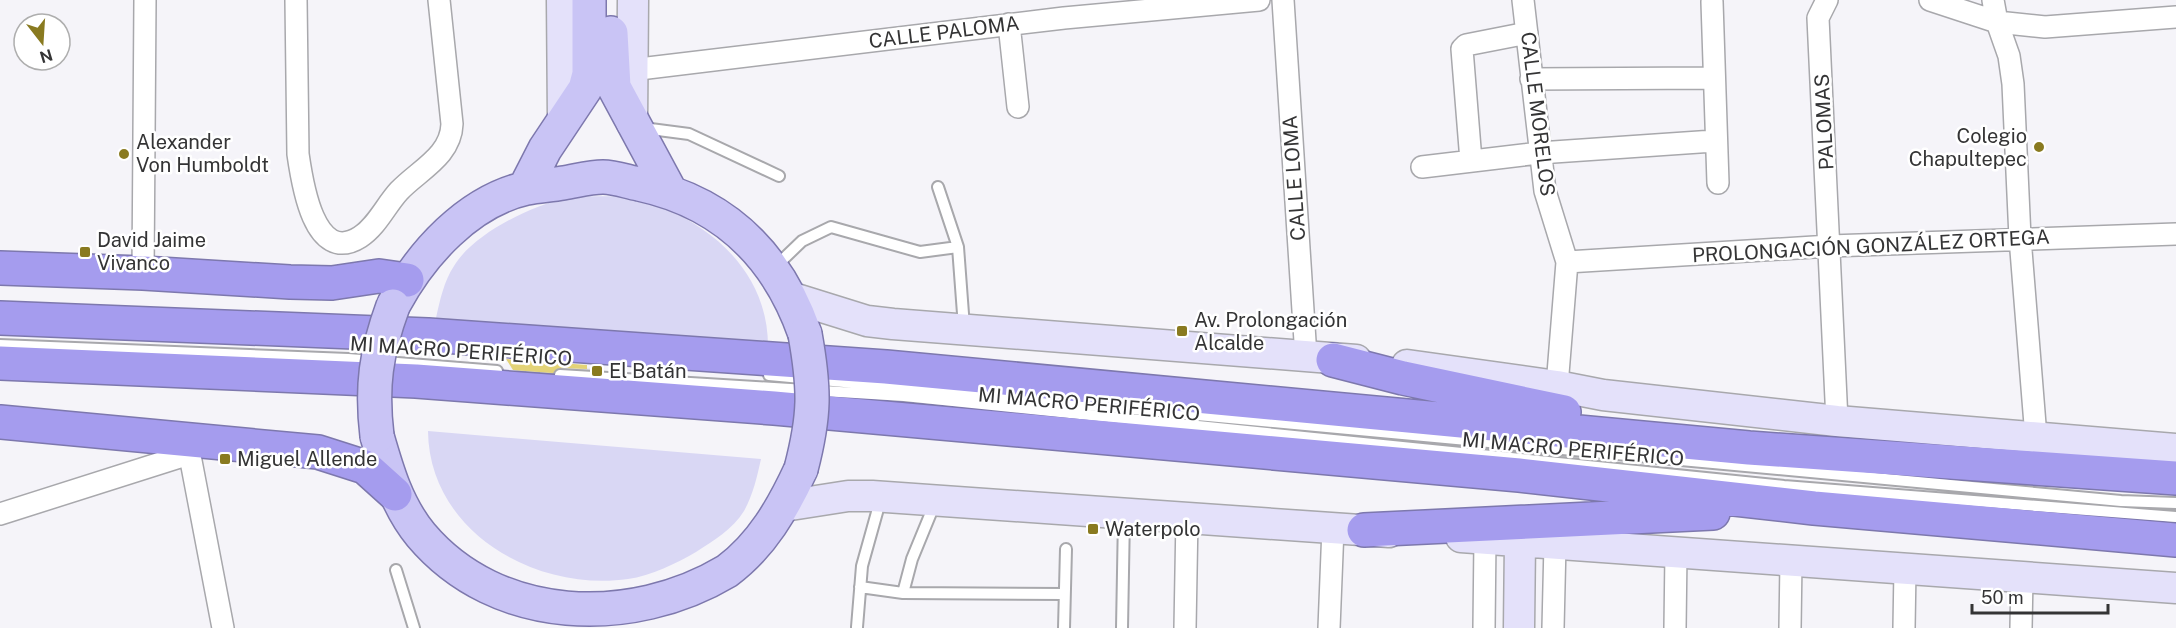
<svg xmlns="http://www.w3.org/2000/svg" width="2176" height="628" font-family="'Public Sans',sans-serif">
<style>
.green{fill:#d9d7f4}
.building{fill:#e3d377;filter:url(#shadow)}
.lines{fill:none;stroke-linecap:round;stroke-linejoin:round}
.lane-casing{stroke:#a8a8ac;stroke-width:14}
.street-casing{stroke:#a8a8ac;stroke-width:24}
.secondary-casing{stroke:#a8a8ac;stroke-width:33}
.primary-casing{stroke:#7d78ad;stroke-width:36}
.highway-casing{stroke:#7d78ad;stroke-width:36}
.lane{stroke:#fff;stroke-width:10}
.street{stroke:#fff;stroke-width:21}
.secondary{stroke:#e4e1fa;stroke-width:30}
.primary{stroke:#c9c4f5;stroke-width:33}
.highway{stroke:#a59cee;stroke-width:33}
.primary-bridge-casing{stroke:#7d78ad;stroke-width:36;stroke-linecap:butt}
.primary-bridge{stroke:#c9c4f5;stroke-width:33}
.poi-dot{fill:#897a20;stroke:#fff;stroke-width:2}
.labels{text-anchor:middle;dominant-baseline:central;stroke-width:5;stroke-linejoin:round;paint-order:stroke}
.street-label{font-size:20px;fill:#343435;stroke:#fff}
.poi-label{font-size:20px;fill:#343435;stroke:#fff;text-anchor:start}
</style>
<defs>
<filter id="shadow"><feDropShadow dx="5.5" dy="5.5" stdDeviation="1.5" flood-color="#0004"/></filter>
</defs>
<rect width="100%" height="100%" fill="#f5f4f9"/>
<path class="green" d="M 618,196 C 632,200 649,202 663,208 C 722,232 768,280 768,346 L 436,318 C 440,300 444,281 454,266 C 473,234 532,205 567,198 C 583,195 601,197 618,196 Z
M 428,431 L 761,459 C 757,477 753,495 744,511 C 733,529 713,541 696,552 C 677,563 651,576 628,579 C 536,592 429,532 428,431 Z"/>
<path class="building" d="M 506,359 L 587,365 L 587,369 L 560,368 L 553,373 L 513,370 Z"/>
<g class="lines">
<g class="lane-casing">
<path id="lane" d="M 643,128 L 689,134 L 779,176
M 958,247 L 964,327
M 775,267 L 802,241 L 831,227 L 920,252 L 958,247 L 938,187
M 0,345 L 348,359 L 497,371
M 560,375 L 904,396 L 1784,486 L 2176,517
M 769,375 L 2121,501 L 2176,503
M 396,570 L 414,628
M 860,587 L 903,593 L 1064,594
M 903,593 L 912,559 L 935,503
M 857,627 L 862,566 L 881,498
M 1064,628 L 1066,549
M 1122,628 L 1124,516"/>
</g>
<g class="street-casing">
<path id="street" d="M 296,0 L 298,154 C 302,182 314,266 360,237 C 377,226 386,205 399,191 C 419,170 451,156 452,124 L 439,0
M 1283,0 L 1306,357
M 1523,0 L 1545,191 L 1567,262 L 1557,386
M 1827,0 L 1818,18 L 1837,421
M 1930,0 L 1997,22 L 2045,27 L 2176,17
M 1993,0 L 1997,22 L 2009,56 L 2013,84 L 2020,238 L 2036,437
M 1712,2 L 1718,183
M 1009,24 L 1018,107
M 631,70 L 1064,18 L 1259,0
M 1531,79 L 1713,78
M 1471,161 L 1462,49 L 1466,45 L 1527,33
M 1422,167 L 1539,153 L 1714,141
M 1567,262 L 1830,246 L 2176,234
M 143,273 L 145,0
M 187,440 L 223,628
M 0,514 L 189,454
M 1185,628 L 1187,517
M 1329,628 L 1333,528
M 1484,628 L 1485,539
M 1553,628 L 1555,544
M 1675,628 L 1676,553
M 1790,628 L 1791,561
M 1904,628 L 1905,569
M 2021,628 L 2022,577"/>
</g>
<g class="secondary-casing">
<path id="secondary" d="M 562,0 L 563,121
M 632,123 L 633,0
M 790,297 L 867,321 L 893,324 L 1356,360
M 1407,365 L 1557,386 L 1603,395 L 1837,421 L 2176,449
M 784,506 L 848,496 L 872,496 L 1389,532
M 1461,537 L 2176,588
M 1519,628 L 1520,541"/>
</g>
<g class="primary-casing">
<path id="primary" d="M 611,33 L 614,87 L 670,191
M 525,188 L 545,149 L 585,89 L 589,74 L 589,0
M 394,304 C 421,254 468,201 527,188 C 538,186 551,185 563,183 C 576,181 590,177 603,177 C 615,177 628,182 639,184 C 723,202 777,254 805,334
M 377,436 C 387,471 397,506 421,535 C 497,625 632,628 727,571 C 762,545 783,508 801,469"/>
</g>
<g class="highway-casing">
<path id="highway" d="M 0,268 L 143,273 L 290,282 L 332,283 L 379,276 L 407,280
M 0,318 L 428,335 L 886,367 L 1749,448 L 2176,478
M 1333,360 L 1403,378 L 1564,412
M 0,363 L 416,381 L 774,408 L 1519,475 L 1814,508 L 2176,540
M 0,422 L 318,452 L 365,467 L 395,494
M 1364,530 L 1713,513"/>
</g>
<use href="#lane" class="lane"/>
<use href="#street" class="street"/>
<use href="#secondary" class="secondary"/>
<use href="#primary" class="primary"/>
<use href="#highway" class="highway"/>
<g class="primary-bridge-casing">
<path id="primary-bridge" d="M 377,436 C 371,387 376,352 393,306
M 801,469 C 815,415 815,390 805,334"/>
</g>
<use href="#primary-bridge" class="primary-bridge"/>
</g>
<g class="poi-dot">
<circle cx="2039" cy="147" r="6"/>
<circle cx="124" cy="154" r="6"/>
<rect x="79" y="246" width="12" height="12" rx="3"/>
<rect x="1176" y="325" width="12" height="12" rx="3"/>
<rect x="591" y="365" width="12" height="12" rx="3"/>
<rect x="219" y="453" width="12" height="12" rx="3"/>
<rect x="1087" y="523" width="12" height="12" rx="3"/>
</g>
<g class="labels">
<g class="street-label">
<text transform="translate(944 32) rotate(-7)">CALLE PALOMA</text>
<text transform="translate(1538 114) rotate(83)">CALLE MORELOS</text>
<text transform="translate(1824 122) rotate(-93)">PALOMAS</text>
<text transform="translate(1294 178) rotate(-94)">CALLE LOMA</text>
<text transform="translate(1871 246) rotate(-3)">PROLONGACIÓN GONZÁLEZ ORTEGA</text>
<text transform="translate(461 351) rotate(4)">MI MACRO PERIFÉRICO</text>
<text transform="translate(1089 404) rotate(5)">MI MACRO PERIFÉRICO</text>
<text transform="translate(1573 449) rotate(5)">MI MACRO PERIFÉRICO</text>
</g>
<g class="poi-label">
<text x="2027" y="136" text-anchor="end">Colegio<tspan x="2027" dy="23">Chapultepec</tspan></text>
<text x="136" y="142">Alexander<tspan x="136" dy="23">Von Humboldt</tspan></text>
<text x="97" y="240">David Jaime<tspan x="97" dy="23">Vivanco</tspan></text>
<text x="1194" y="320">Av. Prolongación<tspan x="1194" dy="23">Alcalde</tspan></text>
<text x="609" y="371">El Batán</text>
<text x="237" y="459">Miguel Allende</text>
<text x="1105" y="529">Waterpolo</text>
</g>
</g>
<g transform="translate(42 42) rotate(163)"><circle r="28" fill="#ffffff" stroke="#aeaeae" stroke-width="1.5"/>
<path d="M0-4.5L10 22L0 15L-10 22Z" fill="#897a20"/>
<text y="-9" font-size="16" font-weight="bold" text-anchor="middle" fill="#343435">N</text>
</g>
<path d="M1972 604v9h136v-9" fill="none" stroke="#343435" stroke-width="3"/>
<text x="1981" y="604" font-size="18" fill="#343435" stroke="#ffffff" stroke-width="4.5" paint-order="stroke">50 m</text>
</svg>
